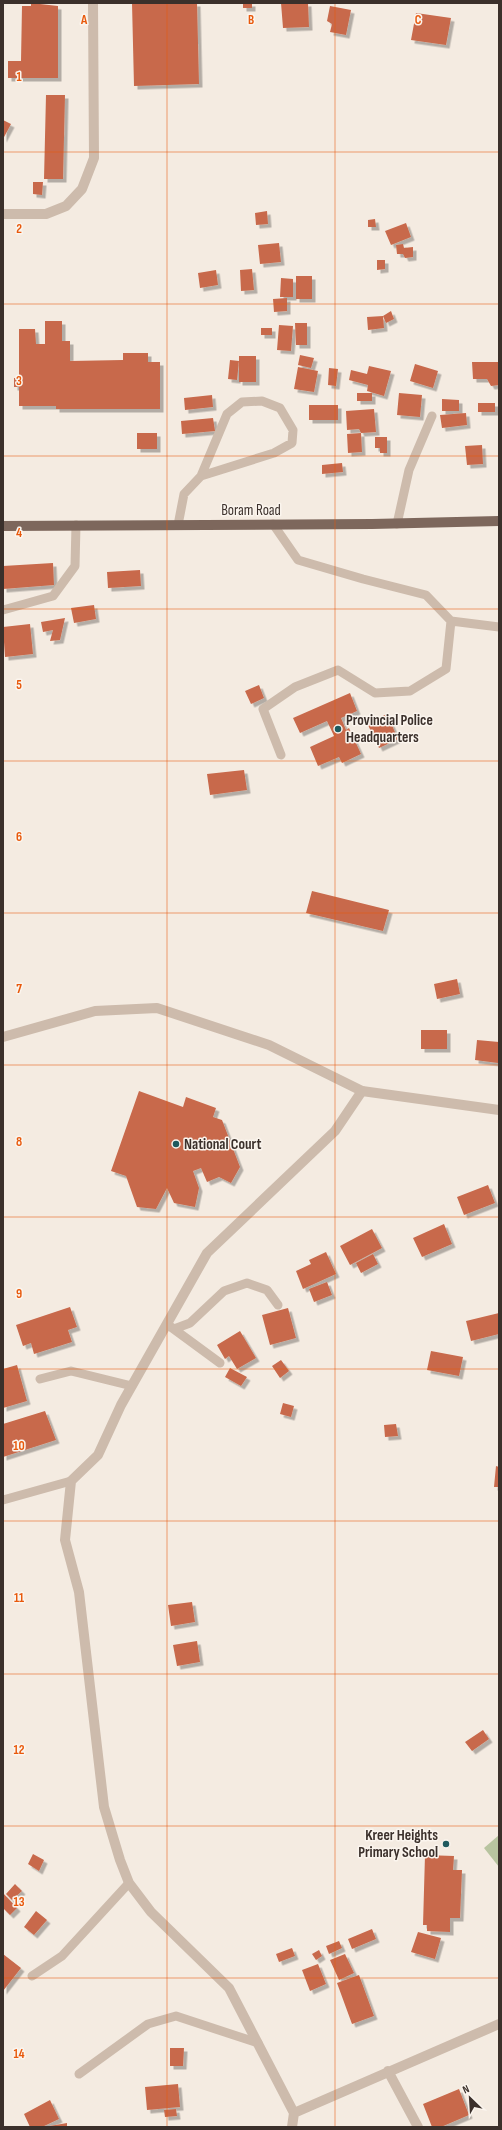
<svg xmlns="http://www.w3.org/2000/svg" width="502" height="2130" font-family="'Sofia Sans Condensed',sans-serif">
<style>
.green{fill:#b8c4a0}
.building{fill:#c8694b;filter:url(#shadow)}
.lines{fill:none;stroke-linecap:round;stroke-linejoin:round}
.service{stroke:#cdbbac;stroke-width:9}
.minor{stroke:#cdbbac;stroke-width:10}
.tertiary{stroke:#cdbbac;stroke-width:10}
.primary{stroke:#7d675c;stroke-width:10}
.grid{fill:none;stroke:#e8590c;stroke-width:1;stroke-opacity:0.55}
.poi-dot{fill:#1f5a5e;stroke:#fbf5ee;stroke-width:1.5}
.labels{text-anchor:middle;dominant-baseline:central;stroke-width:3;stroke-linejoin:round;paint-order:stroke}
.street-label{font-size:15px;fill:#3b302b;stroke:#fbf5ee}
.poi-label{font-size:15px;font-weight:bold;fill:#3b302b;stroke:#fbf5ee;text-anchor:start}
.grid-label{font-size:13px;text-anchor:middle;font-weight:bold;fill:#e8590c;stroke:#fbf5ee;stroke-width:3;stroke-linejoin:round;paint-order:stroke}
</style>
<defs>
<filter id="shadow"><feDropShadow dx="3.5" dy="3.5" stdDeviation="0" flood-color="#0004"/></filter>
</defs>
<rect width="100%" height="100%" fill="#f4ebe1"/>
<path class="green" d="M 499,1835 L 499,1867 L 484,1848 Z"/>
<path class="building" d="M 31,3 L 58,6 L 58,78 L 8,78 L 8,61 L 21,61 L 22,6 L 31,6 Z
M 132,3 L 197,3 L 199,84 L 134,86 Z
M 243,3 L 252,3 L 252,8 L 243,8 Z
M 281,3 L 308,3 L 309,27 L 283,28 Z
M 330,6 L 351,10 L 346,35 L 330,32 L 332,24 L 327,21 Z
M 416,13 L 451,18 L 446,45 L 411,40 Z
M 46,95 L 65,95 L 63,179 L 44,179 Z
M 3,120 L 11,124 L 3,139 Z
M 33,182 L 43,182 L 42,195 L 33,194 Z
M 267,211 L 268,224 L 256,225 L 255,213 Z
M 375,219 L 376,227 L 368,227 L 368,220 Z
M 406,223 L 411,237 L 391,245 L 385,231 Z
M 279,243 L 281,262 L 260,264 L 258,245 Z
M 403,244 L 404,248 L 413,247 L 413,257 L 405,258 L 403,254 L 397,254 L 396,245 Z
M 377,260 L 385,260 L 385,269 L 377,270 Z
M 252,269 L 254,290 L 241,291 L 240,270 Z
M 216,270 L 218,285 L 200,288 L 198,273 Z
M 296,276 L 312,276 L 312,299 L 296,299 Z
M 281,278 L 293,279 L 293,297 L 280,297 Z
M 287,298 L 287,311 L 274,312 L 273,299 Z
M 391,311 L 394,319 L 386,323 L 383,316 L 384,328 L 368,330 L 367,317 L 383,316 Z
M 45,321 L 62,321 L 62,341 L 70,341 L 70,361 L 123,360 L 123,353 L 148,353 L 148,362 L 160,362 L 160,409 L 56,409 L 56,406 L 19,406 L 19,387 L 14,387 L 14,378 L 19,378 L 19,329 L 35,329 L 36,344 L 45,344 Z
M 295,323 L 307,323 L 307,345 L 296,345 Z
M 279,325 L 293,326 L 291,351 L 277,350 Z
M 261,328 L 272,328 L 272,335 L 261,335 Z
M 300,355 L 314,358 L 311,368 L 298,365 Z
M 239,356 L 256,356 L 256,382 L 239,382 Z
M 230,360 L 239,361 L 237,380 L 228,379 Z
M 472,362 L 499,362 L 499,385 L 491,386 L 487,379 L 473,379 Z
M 415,364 L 438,371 L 433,388 L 410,381 Z
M 369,366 L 391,371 L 384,396 L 367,391 L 368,385 L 349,380 L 351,370 L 367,374 Z
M 298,367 L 318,371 L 314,392 L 294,389 Z
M 329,368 L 338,369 L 336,386 L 328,385 Z
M 357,393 L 372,393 L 372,401 L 357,401 Z
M 399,393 L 422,395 L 420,417 L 397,415 Z
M 212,395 L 213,407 L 185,410 L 184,398 Z
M 442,399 L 459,400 L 459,411 L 442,411 Z
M 478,403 L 495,403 L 495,412 L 478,412 Z
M 309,405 L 338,405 L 338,420 L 309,420 Z
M 374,409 L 376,432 L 361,433 L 359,429 L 347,430 L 346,411 Z
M 466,413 L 467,425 L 442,428 L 440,415 Z
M 213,418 L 215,431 L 182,434 L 181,421 Z
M 137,433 L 157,433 L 157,449 L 137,449 Z
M 361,433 L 362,452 L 348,453 L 347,434 Z
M 375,437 L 387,437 L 387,453 L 380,453 L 380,448 L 375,448 Z
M 482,445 L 483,464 L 467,465 L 465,446 Z
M 342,463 L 343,472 L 322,474 L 322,465 Z
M 53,563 L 54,585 L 3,589 L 3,566 Z
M 140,570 L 141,586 L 108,588 L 107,572 Z
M 94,605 L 96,619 L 74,623 L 71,608 Z
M 65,618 L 60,640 L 50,641 L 53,630 L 43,632 L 41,622 Z
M 30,624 L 33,654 L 5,657 L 3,627 Z
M 259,685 L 264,698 L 251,704 L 245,691 Z
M 350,693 L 357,711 L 341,718 L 346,730 L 349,728 L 361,754 L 342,763 L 339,757 L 318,766 L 310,747 L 334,736 L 327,721 L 300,733 L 293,718 Z
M 387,714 L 398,739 L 379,748 L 367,723 Z
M 244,770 L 247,790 L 210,795 L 207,774 Z
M 312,891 L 389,910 L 383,931 L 306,913 Z
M 457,979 L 460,994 L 437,999 L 434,984 Z
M 421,1030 L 447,1030 L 447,1049 L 421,1049 Z
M 477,1040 L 499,1042 L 498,1063 L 475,1060 Z
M 139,1091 L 183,1107 L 186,1097 L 216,1108 L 213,1117 L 222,1120 L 240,1167 L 231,1183 L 219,1177 L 207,1182 L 201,1168 L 193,1171 L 199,1188 L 195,1207 L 174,1203 L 167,1188 L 156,1209 L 137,1207 L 126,1176 L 111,1171 Z
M 488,1185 L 495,1203 L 464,1215 L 457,1197 Z
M 444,1224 L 452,1244 L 422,1257 L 413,1238 Z
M 372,1229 L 382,1248 L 350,1265 L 340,1246 Z
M 326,1252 L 336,1274 L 303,1289 L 296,1271 L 311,1264 L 309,1260 Z
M 373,1254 L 378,1264 L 361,1273 L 356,1263 Z
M 327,1282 L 332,1295 L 314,1302 L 309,1289 Z
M 70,1307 L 77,1327 L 68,1330 L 72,1342 L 34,1354 L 31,1343 L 23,1346 L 16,1325 Z
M 288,1308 L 296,1338 L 270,1345 L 262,1315 Z
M 499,1313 L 499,1334 L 471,1341 L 466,1321 Z
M 240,1331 L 256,1358 L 237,1369 L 229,1356 L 225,1359 L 217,1345 Z
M 431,1351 L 463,1357 L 459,1376 L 427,1370 Z
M 281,1360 L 289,1371 L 280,1378 L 272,1366 Z
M 17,1365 L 27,1401 L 3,1408 L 3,1369 Z
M 230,1368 L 247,1377 L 241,1386 L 225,1377 Z
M 283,1403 L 294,1406 L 291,1417 L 280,1414 Z
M 45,1411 L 56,1440 L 3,1457 L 3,1424 Z
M 396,1424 L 398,1436 L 385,1437 L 384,1425 Z
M 496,1466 L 499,1467 L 499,1487 L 494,1487 Z
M 192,1602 L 195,1622 L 171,1626 L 168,1605 Z
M 197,1641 L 200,1662 L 177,1666 L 173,1645 Z
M 483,1730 L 489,1739 L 472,1751 L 465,1742 Z
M 33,1854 L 44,1860 L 39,1871 L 28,1864 Z
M 425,1855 L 454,1856 L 453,1870 L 462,1870 L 460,1918 L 450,1918 L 450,1932 L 427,1931 L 427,1925 L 423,1925 Z
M 15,1884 L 22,1891 L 12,1900 L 6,1894 Z
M 3,1893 L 17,1908 L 10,1915 L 3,1908 Z
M 36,1911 L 47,1920 L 34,1935 L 24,1927 Z
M 372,1929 L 376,1939 L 352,1949 L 348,1939 Z
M 418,1932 L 441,1938 L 435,1959 L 411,1952 Z
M 339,1941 L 342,1948 L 329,1954 L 326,1946 Z
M 292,1948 L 295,1956 L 279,1962 L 276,1954 Z
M 319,1950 L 322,1956 L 316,1960 L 312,1954 Z
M 3,1954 L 21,1968 L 3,1991 Z
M 345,1954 L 354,1973 L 339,1980 L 330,1960 Z
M 318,1964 L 326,1984 L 310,1991 L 302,1970 Z
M 359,1975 L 374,2016 L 352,2024 L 337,1983 Z
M 170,2048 L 184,2048 L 183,2066 L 170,2066 Z
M 178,2084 L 180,2107 L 147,2110 L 145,2087 Z
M 459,2089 L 469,2115 L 441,2127 L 432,2127 L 423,2104 Z
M 50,2100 L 59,2119 L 42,2127 L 30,2127 L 24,2114 Z
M 176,2109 L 177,2116 L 165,2117 L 164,2110 Z
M 67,2123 L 67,2127 L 50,2127 L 50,2126 Z"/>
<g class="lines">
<path class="service" d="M 273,524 L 298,560 L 363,579 L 426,595 L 451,621 L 446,669 L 410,691 L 375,693 L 338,670 L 295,687 L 263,709 L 281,755
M 397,524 L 409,470 L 432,416
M 178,525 L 184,494 L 201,476 L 274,453 L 292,443 L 293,430 L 280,408 L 262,401 L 242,402 L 227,414 L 201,476
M 3,610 L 53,596 L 75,566 L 76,525
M 451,621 L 499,627
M 171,1327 L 220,1363
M 174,1329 L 190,1323 L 224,1291 L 247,1283 L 267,1290 L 278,1305
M 40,1379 L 71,1371 L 132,1386
M 3,1500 L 71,1481
M 32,1976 L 62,1956 L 129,1883
M 79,2074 L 148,2024 L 176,2016 L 258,2043"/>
<path class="minor" d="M 3,214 L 46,214 L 66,206 L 82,189 L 94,158 L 93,3
M 388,2071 L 418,2127
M 294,2113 L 499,2024
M 292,2127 L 294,2113 L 229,1988 L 151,1912 L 129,1883 L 120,1860 L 104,1807 L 79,1592 L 65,1540 L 71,1481 L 98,1455 L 121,1405 L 207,1253 L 335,1131 L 362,1091"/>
<path class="tertiary" d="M 3,1037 L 95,1011 L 157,1008 L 269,1045 L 362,1091 L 499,1110"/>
<path class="primary" d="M 3,526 L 372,524 L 499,521"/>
</g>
<path class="grid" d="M 167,3 L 167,2127M 335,3 L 335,2127M 3,152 L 499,152M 3,304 L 499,304M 3,456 L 499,456M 3,609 L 499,609M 3,761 L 499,761M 3,913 L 499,913M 3,1065 L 499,1065M 3,1217 L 499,1217M 3,1369 L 499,1369M 3,1521 L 499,1521M 3,1674 L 499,1674M 3,1826 L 499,1826M 3,1978 L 499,1978"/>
<g class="poi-dot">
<circle cx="338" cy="729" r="4"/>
<circle cx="176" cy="1144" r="4"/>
<circle cx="446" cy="1844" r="4"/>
</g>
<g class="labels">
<g class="street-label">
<text x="251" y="510">Boram Road</text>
</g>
<g class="poi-label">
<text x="346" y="720">Provincial Police<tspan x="346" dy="17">Headquarters</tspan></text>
<text x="184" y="1144">National Court</text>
<text x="438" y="1835" text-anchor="end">Kreer Heights<tspan x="438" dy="17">Primary School</tspan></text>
</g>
</g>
<g class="grid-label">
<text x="84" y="24">A</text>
<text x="251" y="24">B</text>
<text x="418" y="24">C</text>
<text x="19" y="81">1</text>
<text x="19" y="233">2</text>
<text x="19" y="385">3</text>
<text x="19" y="537">4</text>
<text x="19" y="689">5</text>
<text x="19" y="841">6</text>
<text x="19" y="993">7</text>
<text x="19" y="1146">8</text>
<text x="19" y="1298">9</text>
<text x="19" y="1450">10</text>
<text x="19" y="1602">11</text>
<text x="19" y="1754">12</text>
<text x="19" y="1906">13</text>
<text x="19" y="2058">14</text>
</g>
<rect width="502" height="2130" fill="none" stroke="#3b302b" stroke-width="8"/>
<g transform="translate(470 2098) rotate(335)" stroke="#fbf5ee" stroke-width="3" paint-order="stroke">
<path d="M0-3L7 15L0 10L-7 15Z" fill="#3b302b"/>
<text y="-6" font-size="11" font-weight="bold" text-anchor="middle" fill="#3b302b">N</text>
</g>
</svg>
